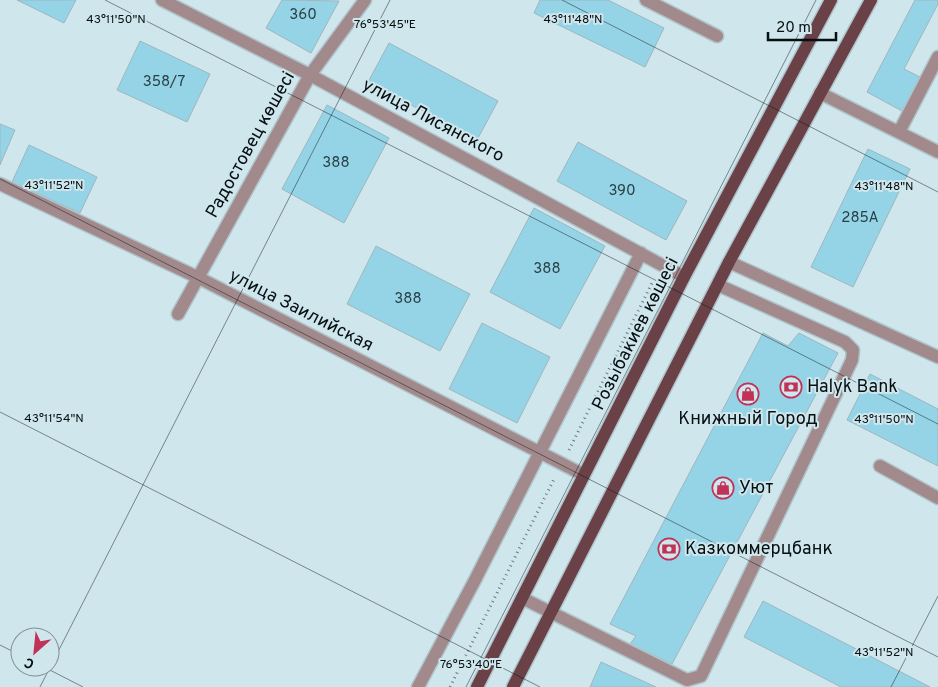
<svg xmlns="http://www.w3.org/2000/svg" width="938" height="687" font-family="Overpass,sans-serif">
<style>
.building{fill:#95d4e6;stroke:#9fb6bd}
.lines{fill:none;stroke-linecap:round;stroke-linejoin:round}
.minor-casing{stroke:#afc4ca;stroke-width:15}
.major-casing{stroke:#afc4ca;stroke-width:15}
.path{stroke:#6b7b7f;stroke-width:3;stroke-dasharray:1 4;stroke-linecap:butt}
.minor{stroke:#a2898b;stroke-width:12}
.major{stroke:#6a4146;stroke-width:12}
.ticks{fill:none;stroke:#070f11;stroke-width:1;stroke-opacity:0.45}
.labels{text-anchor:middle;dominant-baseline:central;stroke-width:4;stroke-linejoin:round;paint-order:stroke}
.number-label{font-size:15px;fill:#2a4046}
.street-label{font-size:18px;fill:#070f11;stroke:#cfe6ed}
.poi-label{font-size:18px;fill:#070f11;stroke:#cfe6ed;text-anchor:start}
.ticks-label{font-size:12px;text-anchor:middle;fill:#070f11;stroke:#cfe6ed;stroke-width:4;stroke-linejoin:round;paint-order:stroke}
</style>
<rect width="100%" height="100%" fill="#cfe6ed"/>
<path class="building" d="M 17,0 L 76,0 L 64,23 Z
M 282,0 L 339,1 L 311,53 L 266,28 Z
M 540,0 L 608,0 L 664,28 L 645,67 L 534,13 Z
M 915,0 L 938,0 L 938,4 L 904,69 L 920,77 L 902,111 L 867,92 Z
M 140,41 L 210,74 L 187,122 L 117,90 Z
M 389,43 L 498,101 L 477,140 L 368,82 Z
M 327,105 L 389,138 L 344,223 L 282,189 Z
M 0,124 L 15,130 L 0,165 Z
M 578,142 L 687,201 L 666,240 L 557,181 Z
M 29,145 L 97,177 L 80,213 L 12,182 Z
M 868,149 L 910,169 L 853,287 L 811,267 Z
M 534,208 L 605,246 L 560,329 L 490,292 Z
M 376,246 L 470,294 L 440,351 L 347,304 Z
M 482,323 L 550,357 L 517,423 L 449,389 Z
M 763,333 L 788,346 L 799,333 L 838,353 L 672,664 L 630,644 L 636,636 L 610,624 Z
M 870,374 L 938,409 L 938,466 L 847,420 Z
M 763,601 L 930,687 L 841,687 L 744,637 Z
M 601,662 L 656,687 L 590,687 Z"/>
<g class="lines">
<g class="minor-casing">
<path id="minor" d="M 162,0 L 310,75 L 684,277
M 646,0 L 717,36
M 820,93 L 938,152
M 899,132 L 938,57
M 0,184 L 197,277 L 584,475
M 729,262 L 938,357
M 178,314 L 310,75 L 365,0
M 880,466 L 938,498
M 522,598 L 687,680 L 701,676 L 852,360 L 853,350 L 845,342 L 718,285
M 418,687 L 475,580 L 641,253"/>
</g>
<g class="major-casing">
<path id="major" d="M 477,687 L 684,277 L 831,0
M 513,687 L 729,262 L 871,0"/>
</g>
<path class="path" d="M 569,450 L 653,281
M 450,687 L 555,477"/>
<use href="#minor" class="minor"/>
<use href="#major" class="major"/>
</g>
<path class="ticks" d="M 105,0 L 938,424M 562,0 L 938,192M 0,179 L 938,657M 0,412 L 540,687M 0,645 L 20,655M 44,667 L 83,687M 40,687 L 390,0M 466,687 L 816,0M 891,687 L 938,596"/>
<defs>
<g id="bank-ring" transform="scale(1.125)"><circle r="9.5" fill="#cfe6ed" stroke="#c23256" stroke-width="1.5"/><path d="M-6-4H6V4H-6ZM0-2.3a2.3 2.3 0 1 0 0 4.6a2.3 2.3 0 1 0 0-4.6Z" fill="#c23256"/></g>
<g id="shop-ring" transform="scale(1.125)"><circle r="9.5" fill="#cfe6ed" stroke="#c23256" stroke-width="1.5"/><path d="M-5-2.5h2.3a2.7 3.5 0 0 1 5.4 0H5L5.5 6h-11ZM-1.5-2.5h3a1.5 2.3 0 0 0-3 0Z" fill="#c23256"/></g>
</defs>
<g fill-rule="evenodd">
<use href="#bank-ring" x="791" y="387"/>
<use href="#shop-ring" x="748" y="394"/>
<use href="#shop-ring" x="723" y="488"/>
<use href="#bank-ring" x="669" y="549"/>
</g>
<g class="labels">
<g class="number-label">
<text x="303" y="15">360</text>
<text x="164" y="82">358/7</text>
<text x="336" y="163">388</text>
<text x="622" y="191">390</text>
<text x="860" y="218">285А</text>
<text x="547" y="269">388</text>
<text x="408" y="299">388</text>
</g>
<g class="street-label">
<text transform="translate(433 121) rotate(28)">улица Лисянского</text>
<text transform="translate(251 145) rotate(-61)">Радостовец көшесі</text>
<text transform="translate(301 311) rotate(27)">улица Заилийская</text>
<text transform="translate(636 334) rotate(-63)">Розыбакиев көшесі</text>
</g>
<g class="poi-label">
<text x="807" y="387">Halyk Bank</text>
<text x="748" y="419" text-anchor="middle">Книжный Город</text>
<text x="739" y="488">Уют</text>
<text x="685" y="549">Казкоммерцбанк</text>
</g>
</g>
<g class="ticks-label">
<text x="116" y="23">43°11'50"N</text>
<text x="573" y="23">43°11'48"N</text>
<text x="385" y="28">76°53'45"E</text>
<text x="54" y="189">43°11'52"N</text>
<text x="884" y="190">43°11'48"N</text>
<text x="54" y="422">43°11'54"N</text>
<text x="884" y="423">43°11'50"N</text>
<text x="884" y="656">43°11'52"N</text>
<text x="471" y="668">76°53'40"E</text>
</g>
<g transform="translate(35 652) rotate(207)"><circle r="24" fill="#cfe6ed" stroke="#7f9095"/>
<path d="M0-4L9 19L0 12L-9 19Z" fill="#c23256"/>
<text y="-8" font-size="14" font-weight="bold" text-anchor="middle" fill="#070f11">С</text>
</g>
<path d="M768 32v8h68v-8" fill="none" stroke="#070f11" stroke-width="2.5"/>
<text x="776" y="32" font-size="15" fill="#070f11" stroke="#cfe6ed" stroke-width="4" paint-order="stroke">20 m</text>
</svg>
